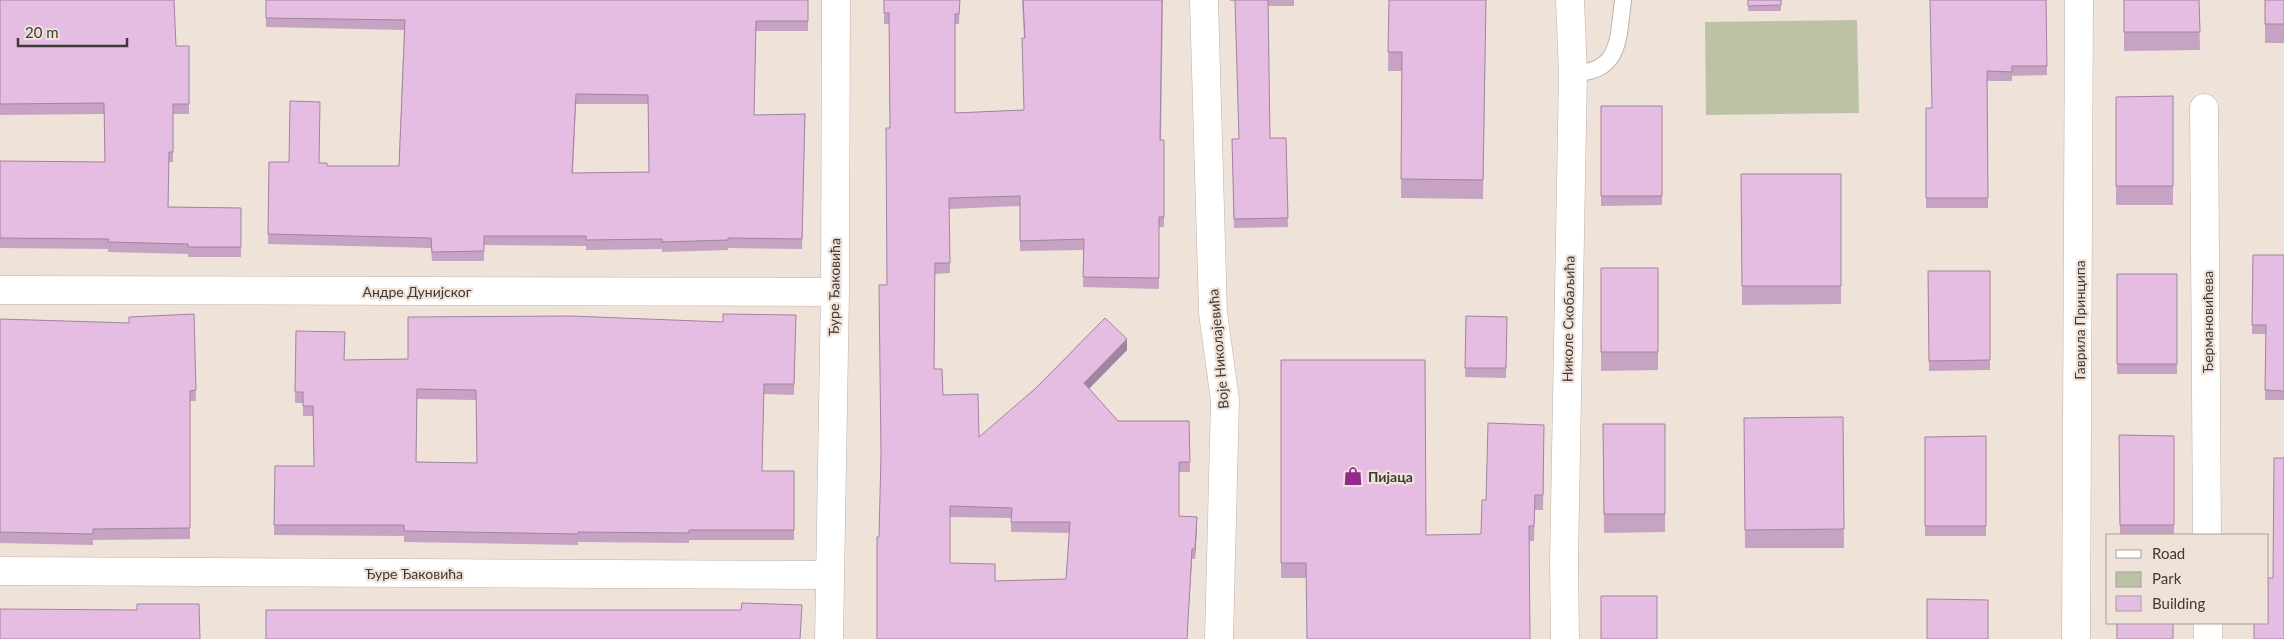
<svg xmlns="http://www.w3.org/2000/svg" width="2284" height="639" font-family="Lato,sans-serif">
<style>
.green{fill:#bcc2a4}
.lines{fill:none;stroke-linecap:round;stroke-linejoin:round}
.service-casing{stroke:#bdb1a9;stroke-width:18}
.minor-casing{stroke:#bdb1a9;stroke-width:29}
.service{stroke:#fff;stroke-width:16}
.minor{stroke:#fff;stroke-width:28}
.wall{fill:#c6a3c2;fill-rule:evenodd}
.shaded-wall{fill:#a1849e}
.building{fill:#e6bde2;stroke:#a1849e;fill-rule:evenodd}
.labels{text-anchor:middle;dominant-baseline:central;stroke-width:4.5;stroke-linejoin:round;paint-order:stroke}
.street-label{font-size:14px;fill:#3f3a37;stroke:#efe2d9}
.poi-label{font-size:14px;font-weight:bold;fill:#3f3a37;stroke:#efe2d9;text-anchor:start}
</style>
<rect width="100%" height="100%" fill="#efe2d9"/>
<path class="green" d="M 1857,20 L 1859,113 L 1706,115 L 1705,22 Z"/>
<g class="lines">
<g class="service-casing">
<path id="service" d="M 1573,73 C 1621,73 1618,38 1623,0"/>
</g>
<g class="minor-casing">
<path id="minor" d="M 1204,0 L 1213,313 L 1225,400 L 1219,639
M 2204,108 L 2207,535
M 0,290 L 835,292
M 0,571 L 829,575
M 2208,623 L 2208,639
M 829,639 L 835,292 L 836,0
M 1565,639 L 1564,561 L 1573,73 L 1570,0
M 2076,639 L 2079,0"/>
</g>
<use href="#service" class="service"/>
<use href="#minor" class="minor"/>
</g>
<path class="wall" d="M 0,0 L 176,46 L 189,46 L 189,114 L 173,114 L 173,162 L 169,162 L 168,207 L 241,208 L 241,257 L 188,257 L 188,254 L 108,252 L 108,249 L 0,248 L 0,161 L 105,162 L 104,114 L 0,115 Z
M 266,0 L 808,0 L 808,31 L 756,31 L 754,115 L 805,114 L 802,249 L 728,248 L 728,250 L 662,252 L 662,249 L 586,250 L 586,246 L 484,245 L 484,261 L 432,261 L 431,248 L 268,244 L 269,162 L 319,163 L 327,166 L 399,166 L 404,30 L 266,27 ZM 576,104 L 648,104 L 649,172 L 573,173 Z
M 884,0 L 960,0 L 959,24 L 955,24 L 955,113 L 1024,110 L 1024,38 L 1022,0 L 1163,0 L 1161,140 L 1164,140 L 1164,227 L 1159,227 L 1159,289 L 1083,287 L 1084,250 L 1020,251 L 1020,206 L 949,209 L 950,273 L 935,274 L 934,369 L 943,395 L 979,437 L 1127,350 L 1089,388 L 1118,421 L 1189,421 L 1190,472 L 1179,472 L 1179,516 L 1197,527 L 1195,559 L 1192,559 L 877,639 L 879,537 L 887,285 L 890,128 L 889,24 L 884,24 ZM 950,517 L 1011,518 L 1011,532 L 1069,533 L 1066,579 L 995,581 L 950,563 Z
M 1230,0 L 1294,0 L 1294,6 L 1268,6 L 1270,138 L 1286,138 L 1288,227 L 1234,228 L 1232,139 L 1239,139 L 1235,1 L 1230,1 Z
M 1389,0 L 1486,0 L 1483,199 L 1401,198 L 1402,71 L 1388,71 Z
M 1748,0 L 1781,0 L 1781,11 L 1748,11 Z
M 2046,0 L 2047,75 L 2012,76 L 2012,81 L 1987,81 L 1988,208 L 1926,208 L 1926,108 L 1932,108 Z
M 2124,0 L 2199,0 L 2200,50 L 2124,51 Z
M 2265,0 L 2284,0 L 2284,43 L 2265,43 Z
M 2173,96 L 2173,205 L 2116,205 L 2116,97 Z
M 1601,106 L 1662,106 L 1662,205 L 1601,206 Z
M 1741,174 L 1841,174 L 1841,304 L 1742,305 Z
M 2253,255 L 2284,255 L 2284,400 L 2265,400 L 2266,334 L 2252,334 Z
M 1601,268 L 1658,268 L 1658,370 L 1601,371 Z
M 1928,271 L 1990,271 L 1990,370 L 1929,371 Z
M 2117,274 L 2177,274 L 2177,374 L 2117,374 Z
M 194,314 L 196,401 L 190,401 L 190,539 L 93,540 L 93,545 L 0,543 L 0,319 L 129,323 Z
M 796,315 L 794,395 L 764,394 L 762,471 L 794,471 L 794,540 L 689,540 L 689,543 L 578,542 L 578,545 L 404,542 L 404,536 L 274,535 L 275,466 L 314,466 L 313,416 L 303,416 L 303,403 L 295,403 L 296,331 L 344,360 L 408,359 L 723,322 ZM 417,399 L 476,400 L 477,463 L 416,462 Z
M 1466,316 L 1507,317 L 1506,378 L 1465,377 Z
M 1281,360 L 1426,535 L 1481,534 L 1486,500 L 1544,425 L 1543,510 L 1535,510 L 1534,541 L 1529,541 L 1306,578 L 1281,578 Z
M 1843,417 L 1844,548 L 1745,548 L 1744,418 Z
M 1603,424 L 1665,424 L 1665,532 L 1604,533 Z
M 2119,435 L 2174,436 L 2174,535 L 2120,535 Z
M 1986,436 L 1986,536 L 1925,536 L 1925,437 Z"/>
<path class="shaded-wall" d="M 1127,339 L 1127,350 L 1084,394 L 1084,383 Z
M 1197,517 L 1197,527 L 1195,559 L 1195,549 Z
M 1192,549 L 1192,559 L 1187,639 Z"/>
<path class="building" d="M 0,0 L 174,0 L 176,46 L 189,46 L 189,104 L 173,104 L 173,152 L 169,152 L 168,207 L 241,208 L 241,247 L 188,247 L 188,244 L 108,242 L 109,239 L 0,238 L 0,161 L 105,162 L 104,103 L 0,104 Z
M 266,0 L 808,0 L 808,21 L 756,21 L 754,115 L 805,114 L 802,239 L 728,238 L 728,240 L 662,242 L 662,239 L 586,240 L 586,236 L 484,236 L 484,251 L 432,252 L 431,238 L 268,234 L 269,162 L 289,162 L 290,101 L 320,102 L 319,163 L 327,163 L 327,166 L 399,166 L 405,20 L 266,18 ZM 576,94 L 648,95 L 649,172 L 572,173 Z
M 884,0 L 960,0 L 959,14 L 955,14 L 955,113 L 1024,110 L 1022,38 L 1025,38 L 1023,0 L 1162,0 L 1160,140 L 1164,140 L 1164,217 L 1159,217 L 1159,278 L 1083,277 L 1084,239 L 1020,241 L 1020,196 L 949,198 L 950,263 L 935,263 L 934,369 L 942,369 L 943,395 L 978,394 L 979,437 L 1036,388 L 1105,318 L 1127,339 L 1084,383 L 1118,421 L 1189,421 L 1190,462 L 1179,462 L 1179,516 L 1197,517 L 1195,549 L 1192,549 L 1187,639 L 877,639 L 877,537 L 879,537 L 881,454 L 879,285 L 887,285 L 886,128 L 890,128 L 889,13 L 884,13 ZM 950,506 L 1012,508 L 1011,522 L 1070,522 L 1066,579 L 995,581 L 995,564 L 950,563 Z
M 1235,0 L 1268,0 L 1270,138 L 1286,138 L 1288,218 L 1234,219 L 1232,139 L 1239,139 Z
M 1389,0 L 1486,0 L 1483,180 L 1401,179 L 1402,52 L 1388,52 Z
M 1748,0 L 1781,0 L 1781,5 L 1748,6 Z
M 1930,0 L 2046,0 L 2047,66 L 2012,66 L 2012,72 L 1987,71 L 1988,198 L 1926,198 L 1926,108 L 1932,108 Z
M 2124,0 L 2199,0 L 2200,32 L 2124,32 Z
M 2265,0 L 2284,0 L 2284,24 L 2265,24 Z
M 2173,96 L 2173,186 L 2116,186 L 2116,97 Z
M 1601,106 L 1662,106 L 1662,196 L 1601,196 Z
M 1741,174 L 1841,174 L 1841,286 L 1742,286 Z
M 2253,255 L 2284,255 L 2284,391 L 2265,390 L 2266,325 L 2252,325 Z
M 1601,268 L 1658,268 L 1658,352 L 1601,352 Z
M 1928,271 L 1990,271 L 1990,360 L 1929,361 Z
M 2117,274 L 2177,274 L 2177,364 L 2117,364 Z
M 194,314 L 196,390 L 190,391 L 190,528 L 93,529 L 93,534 L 0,532 L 0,319 L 129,323 L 129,317 Z
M 723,314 L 796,315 L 794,384 L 764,384 L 762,471 L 794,471 L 794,530 L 689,530 L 689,533 L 578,532 L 578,534 L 404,531 L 404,525 L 274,525 L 275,466 L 314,466 L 313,406 L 303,406 L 303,392 L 295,392 L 296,331 L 345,332 L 344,360 L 408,359 L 408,317 L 571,316 L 723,322 ZM 417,389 L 476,390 L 477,463 L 416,462 Z
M 1466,316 L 1507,317 L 1506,368 L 1465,368 Z
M 1281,360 L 1425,360 L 1426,535 L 1481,534 L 1482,500 L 1486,500 L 1488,423 L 1544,425 L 1543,495 L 1535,495 L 1534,526 L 1529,526 L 1530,639 L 1307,639 L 1306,563 L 1281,563 Z
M 1843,417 L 1844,529 L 1745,530 L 1744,418 Z
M 1603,424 L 1665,424 L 1665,514 L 1604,514 Z
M 2119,435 L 2174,436 L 2174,525 L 2120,525 Z
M 1986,436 L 1986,526 L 1925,526 L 1925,437 Z
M 2274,458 L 2284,458 L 2284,639 L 2254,639 L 2254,623 L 2268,623 L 2268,578 L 2273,578 Z
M 1601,596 L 1657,596 L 1657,639 L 1601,639 Z
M 1927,599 L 1988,600 L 1988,639 L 1927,639 Z
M 742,603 L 802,605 L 800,639 L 266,639 L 266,610 L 741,610 Z
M 137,604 L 199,604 L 200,639 L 0,639 L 0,609 L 137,610 Z
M 2117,623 L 2173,623 L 2173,639 L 2117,639 Z"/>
<defs>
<g id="shop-bare" transform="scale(1.5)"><path d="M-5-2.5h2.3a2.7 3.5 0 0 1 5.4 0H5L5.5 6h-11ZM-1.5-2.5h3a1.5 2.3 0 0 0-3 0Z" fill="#922a8f" stroke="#efe2d9" stroke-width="2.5" paint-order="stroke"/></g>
</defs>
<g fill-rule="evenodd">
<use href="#shop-bare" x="1353" y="476"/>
</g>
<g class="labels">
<g class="street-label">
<text transform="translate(834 287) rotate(-89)">Ђуре Ђаковића</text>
<text x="417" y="291">Андре Дунијског</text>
<text transform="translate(1568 319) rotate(-89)">Николе Скобаљића</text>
<text transform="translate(2079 320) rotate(-90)">Гаврила Принципа</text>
<text transform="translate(2207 322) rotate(-90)">Ђермановићева</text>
<text transform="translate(1218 349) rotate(-95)">Воје Николајевића</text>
<text x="414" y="573">Ђуре Ђаковића</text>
</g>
<g class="poi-label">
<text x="1368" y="476">Пијаца</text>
</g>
</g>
<rect x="2106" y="534" width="162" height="90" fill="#efe2d9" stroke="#a99f98"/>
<rect x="2116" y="550" width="25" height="8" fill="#ffffff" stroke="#a99f98"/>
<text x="2152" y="559" font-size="15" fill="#3f3a37">Road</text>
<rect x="2116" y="572" width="25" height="15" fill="#bcc2a4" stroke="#a99f98"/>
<text x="2152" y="584" font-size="15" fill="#3f3a37">Park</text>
<rect x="2116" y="596" width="25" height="15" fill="#e6bde2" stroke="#a99f98"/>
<text x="2152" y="609" font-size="15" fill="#3f3a37">Building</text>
<path d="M18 38v8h109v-8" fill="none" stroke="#3f3a37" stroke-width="2.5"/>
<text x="25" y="38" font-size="15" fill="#3f3a37" stroke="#efe2d9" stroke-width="4" paint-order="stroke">20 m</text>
</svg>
